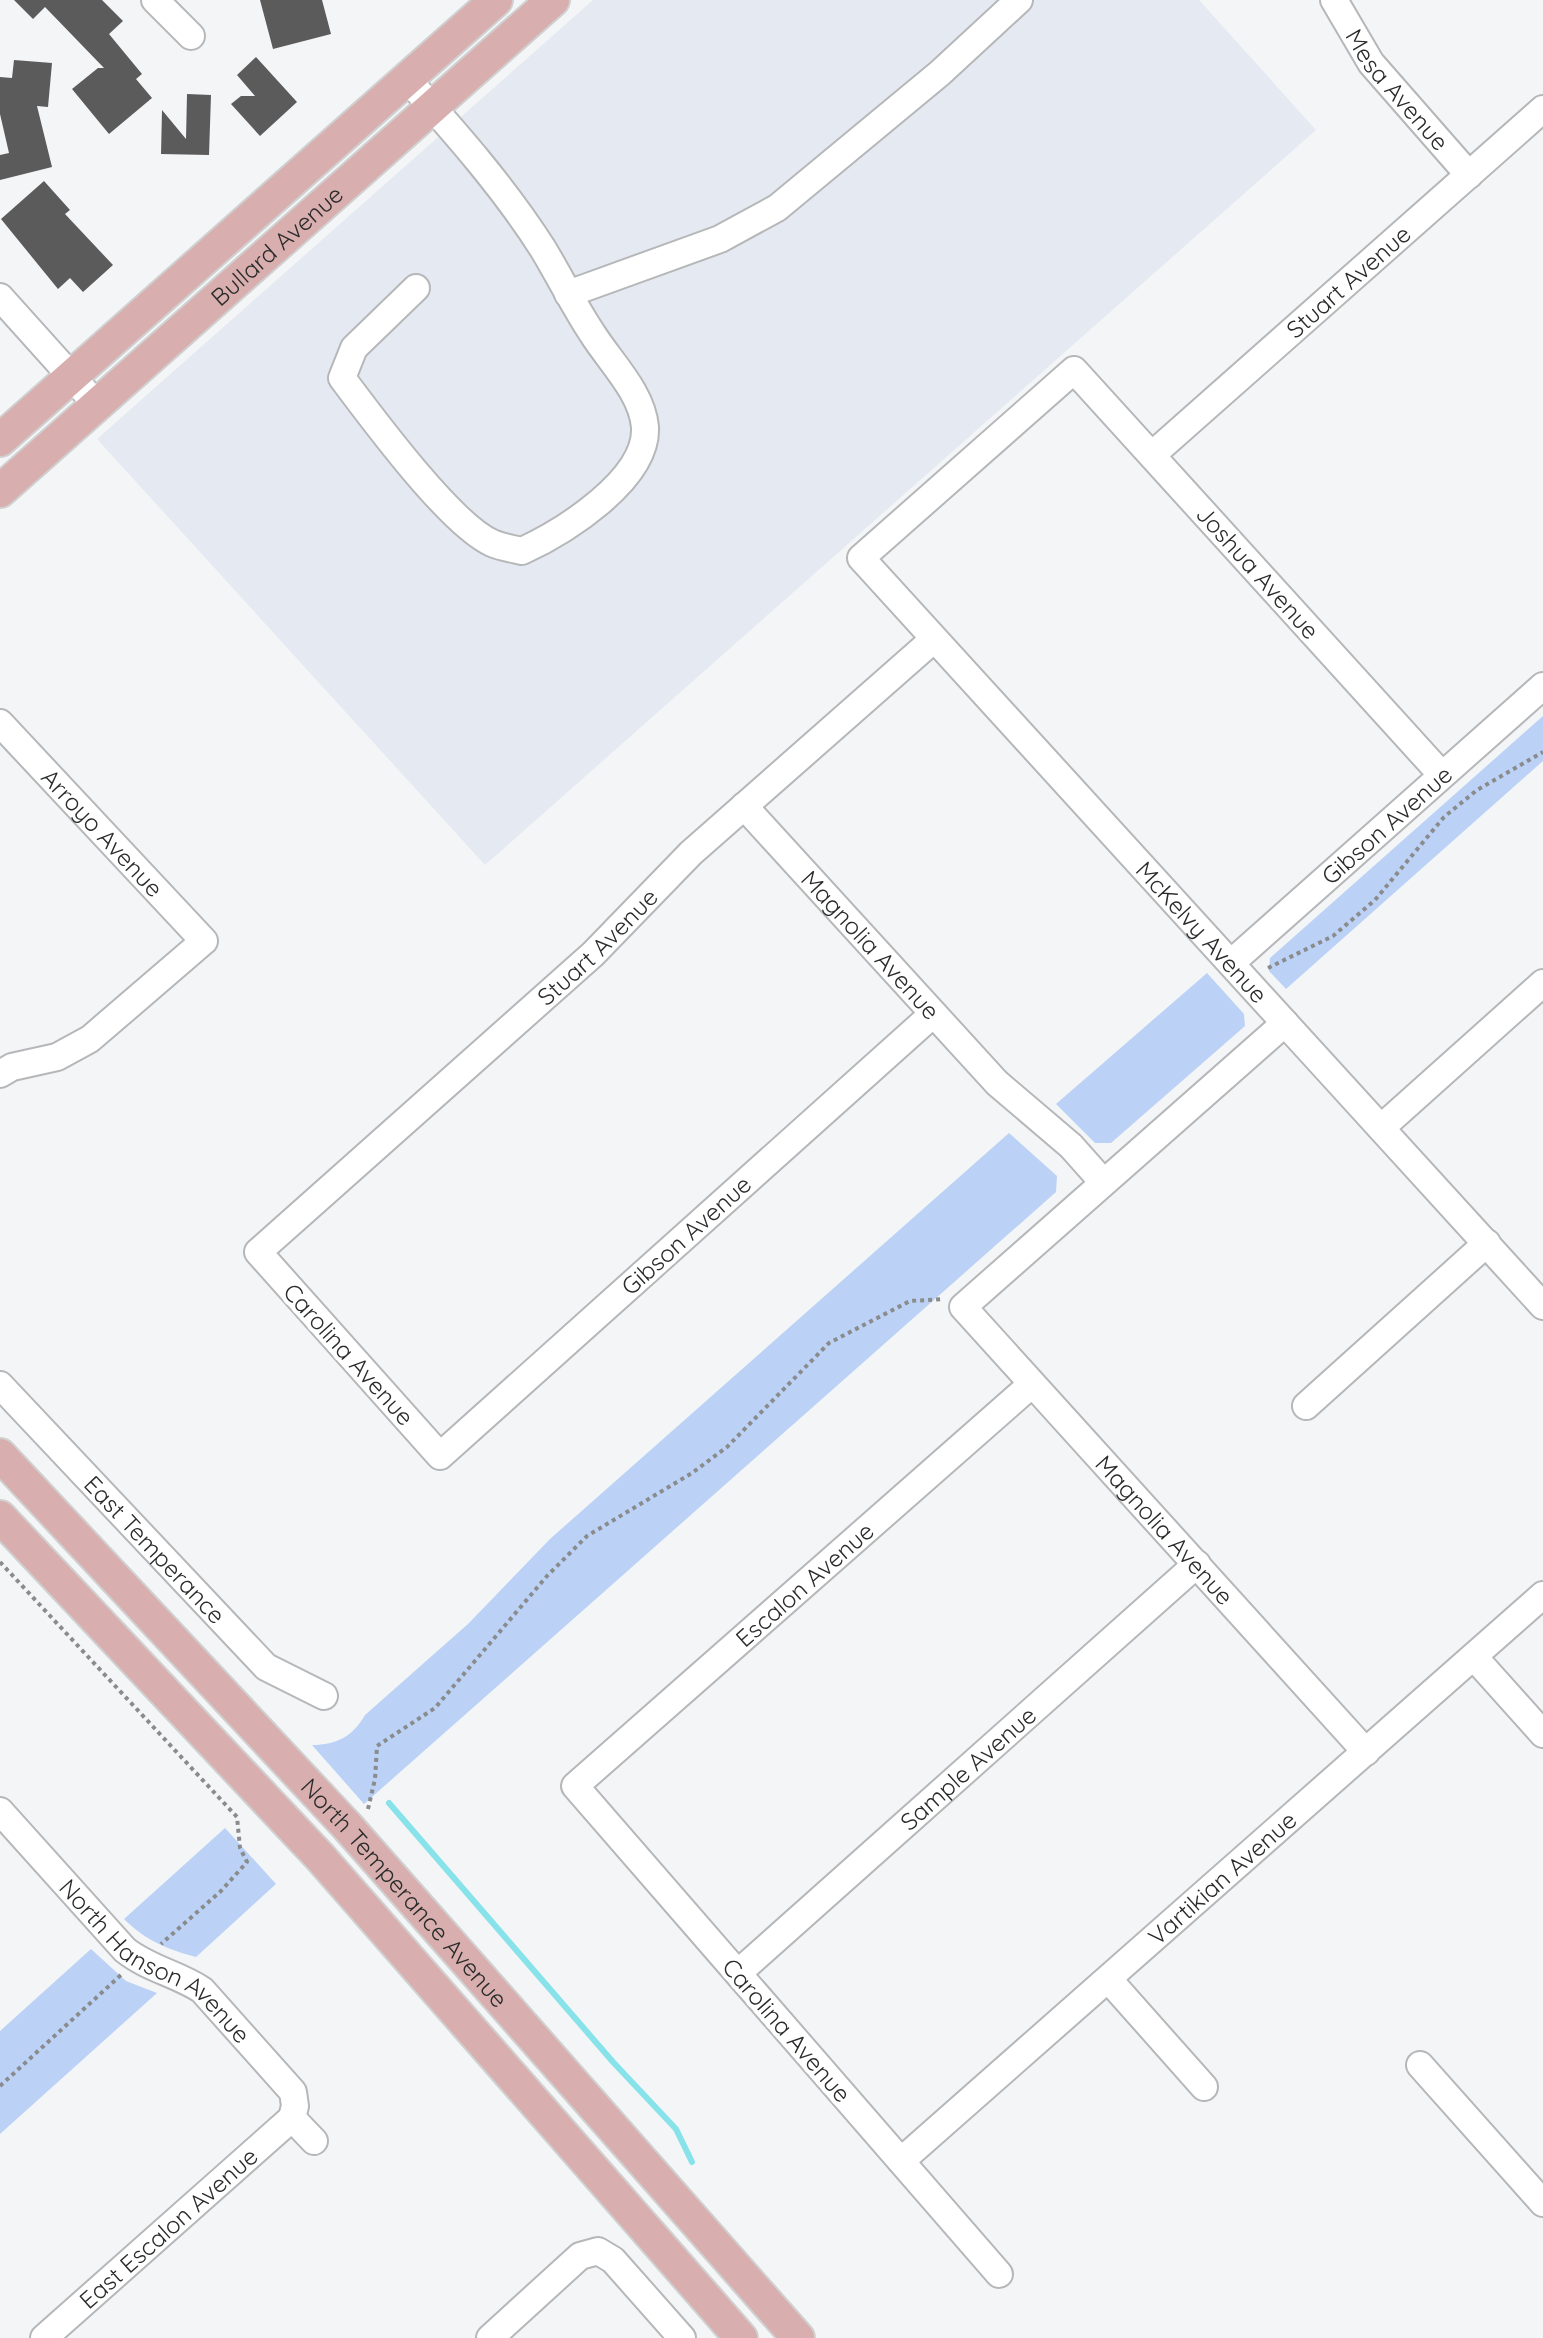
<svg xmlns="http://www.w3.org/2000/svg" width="1543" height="2338" font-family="Quicksand,sans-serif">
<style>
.built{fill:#e5eaf2}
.green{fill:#bbd2f6}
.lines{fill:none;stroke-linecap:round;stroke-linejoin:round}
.stream{stroke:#87e3e9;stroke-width:6}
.building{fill:#5c5b5c}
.minor-casing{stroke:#b6b7b9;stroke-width:30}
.major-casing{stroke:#d0d0d0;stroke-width:36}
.path{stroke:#8a8b8c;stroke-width:4;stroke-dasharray:4 4;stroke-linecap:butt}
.minor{stroke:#fff;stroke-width:26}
.major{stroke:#d9aeae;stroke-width:32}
.labels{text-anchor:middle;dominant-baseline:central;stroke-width:8;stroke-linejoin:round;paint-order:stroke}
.street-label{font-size:24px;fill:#2a2b2b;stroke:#fff}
</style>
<rect width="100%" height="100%" fill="#f3f5f7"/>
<path class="built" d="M 593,0 L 1199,0 L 1316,130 L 485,865 L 97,439 Z"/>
<path class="green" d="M 1543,716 L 1543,761 L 1286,989 L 1269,971 L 1270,958 Z
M 1207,973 L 1244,1014 L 1245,1026 L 1111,1143 L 1095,1143 L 1056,1104 Z
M 1009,1133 L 1057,1176 L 1056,1192 L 364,1804 L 312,1745 C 337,1745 353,1736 365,1715 L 468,1624 L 550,1539 Z
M 225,1828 L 276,1884 L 196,1957 C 167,1949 146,1941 124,1919 Z
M 91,1949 L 126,1981 L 157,1993 L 0,2134 L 0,2031 Z"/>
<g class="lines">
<path class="stream" d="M 389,1803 L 613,2062 L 676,2129 L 692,2162"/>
</g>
<path class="building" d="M 14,0 L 102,0 L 123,21 L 109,34 L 142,74 L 136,79 L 152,98 L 109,134 L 72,89 L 98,68 L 104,68 L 45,7 L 33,19 Z
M 260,0 L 322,0 L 331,34 L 273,49 Z
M 256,57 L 297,102 L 260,136 L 231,104 L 241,96 L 255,96 L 237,75 Z
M 14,60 L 52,63 L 48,107 L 37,106 L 52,167 L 0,180 L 0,155 L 9,153 L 0,114 L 0,77 L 12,78 Z
M 187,94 L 211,95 L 209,155 L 161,154 L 162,110 L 186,139 Z
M 44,181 L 70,210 L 65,214 L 113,265 L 83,292 L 70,278 L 58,289 L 1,219 Z"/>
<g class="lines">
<g class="minor-casing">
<g id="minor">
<path d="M 155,0 L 191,36"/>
<path id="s1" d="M 1334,0 L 1371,63 L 1469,175"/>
<path d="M 407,79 C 455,132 505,189 543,249 C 560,277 574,306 592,333 C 610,362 642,392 645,427 C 648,480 563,532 522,551 C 513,549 501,547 492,543 C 450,524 372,418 342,378 L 354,348 L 416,288"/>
<path d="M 568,294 L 720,239 L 777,208 L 940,73 L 1019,0"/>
<path d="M 0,297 L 97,405"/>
<path id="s2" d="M 1152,455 L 1543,109"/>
<path id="s3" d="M 0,723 L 204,941 L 90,1039 L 57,1057 L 12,1067 L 0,1074"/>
<path id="s4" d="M 1441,774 L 1074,370 L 861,558 L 1543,1306"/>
<path id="s5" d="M 744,806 L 997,1083 L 1071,1146 L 1103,1182"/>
<path id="s6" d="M 1231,963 L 1543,686"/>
<path id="s7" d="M 933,1014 L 440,1456 L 258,1252 L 593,954 L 691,853 L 934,639"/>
<path id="s8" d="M 1285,1023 L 963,1307 L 1366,1752"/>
<path d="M 1381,1128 L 1543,983"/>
<path id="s9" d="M 0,1385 L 266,1667 L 324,1696"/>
<path d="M 1306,1406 L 1487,1243"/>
<path d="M 1474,1657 L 1543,1734"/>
<path id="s10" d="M 0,1811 L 125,1950 C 149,1969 178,1974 202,1990 L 293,2092 L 295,2106 L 292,2118"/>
<path id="s11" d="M 738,1973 L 1197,1564"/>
<path d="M 1109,1980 L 1204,2087"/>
<path d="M 1420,2065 L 1543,2203"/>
<path d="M 292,2118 L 314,2141"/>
<path id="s12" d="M 901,2161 L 1543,1595"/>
<path id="s13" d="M 999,2274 L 575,1786 L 1032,1384"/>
<path id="s14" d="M 44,2338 L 292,2118"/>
<path d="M 490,2338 L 580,2256 L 598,2251 L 613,2260 L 682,2338"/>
</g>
</g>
<g class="major-casing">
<g id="major">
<path d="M 0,440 L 496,0"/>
<path id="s15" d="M 0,491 L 553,0"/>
<path id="s16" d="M 0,1455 L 347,1826 L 798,2338"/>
<path d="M 0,1517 L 320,1857 L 741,2338"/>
</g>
</g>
<path class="path" d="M 1268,968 L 1333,936 L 1375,900 L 1444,817 L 1477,790 L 1543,752
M 0,1562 L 237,1817 L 240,1848 L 247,1862 L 221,1891 L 161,1944
M 368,1809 L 375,1779 L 377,1746 L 435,1708 L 547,1576 L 587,1536 L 692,1473 L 727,1447 L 829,1343 L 910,1301 L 943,1299
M 0,2086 L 122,1974"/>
<use href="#minor" class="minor"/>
<use href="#major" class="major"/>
</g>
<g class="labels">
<g class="street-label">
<text stroke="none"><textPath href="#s1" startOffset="110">Mesa Avenue</textPath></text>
<text stroke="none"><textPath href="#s15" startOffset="370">Bullard Avenue</textPath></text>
<text stroke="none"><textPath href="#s2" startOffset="262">Stuart Avenue</textPath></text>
<text transform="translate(1258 572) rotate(48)">Joshua Avenue</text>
<text stroke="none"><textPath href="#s6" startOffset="208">Gibson Avenue</textPath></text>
<text stroke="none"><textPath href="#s3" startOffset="150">Arroyo Avenue</textPath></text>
<text stroke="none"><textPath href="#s4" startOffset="1336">McKelvy Avenue</textPath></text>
<text stroke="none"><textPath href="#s7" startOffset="1392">Stuart Avenue</textPath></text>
<text stroke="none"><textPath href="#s5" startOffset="188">Magnolia Avenue</textPath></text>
<text transform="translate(686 1235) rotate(-42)">Gibson Avenue</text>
<text transform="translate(349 1354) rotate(48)">Carolina Avenue</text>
<text stroke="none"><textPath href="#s8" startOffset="730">Magnolia Avenue</textPath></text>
<text stroke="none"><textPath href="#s9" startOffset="226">East Temperance</textPath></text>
<text stroke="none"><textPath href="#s13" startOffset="952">Escalon Avenue</textPath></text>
<text stroke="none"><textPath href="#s11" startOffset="308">Sample Avenue</textPath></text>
<text stroke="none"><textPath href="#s12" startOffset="428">Vartikian Avenue</textPath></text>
<text stroke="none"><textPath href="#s16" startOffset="596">North Temperance Avenue</textPath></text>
<text stroke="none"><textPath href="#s10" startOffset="218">North Hanson Avenue</textPath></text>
<text transform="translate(787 2030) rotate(49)">Carolina Avenue</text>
<text stroke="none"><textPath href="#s14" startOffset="166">East Escalon Avenue</textPath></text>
</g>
</g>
</svg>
